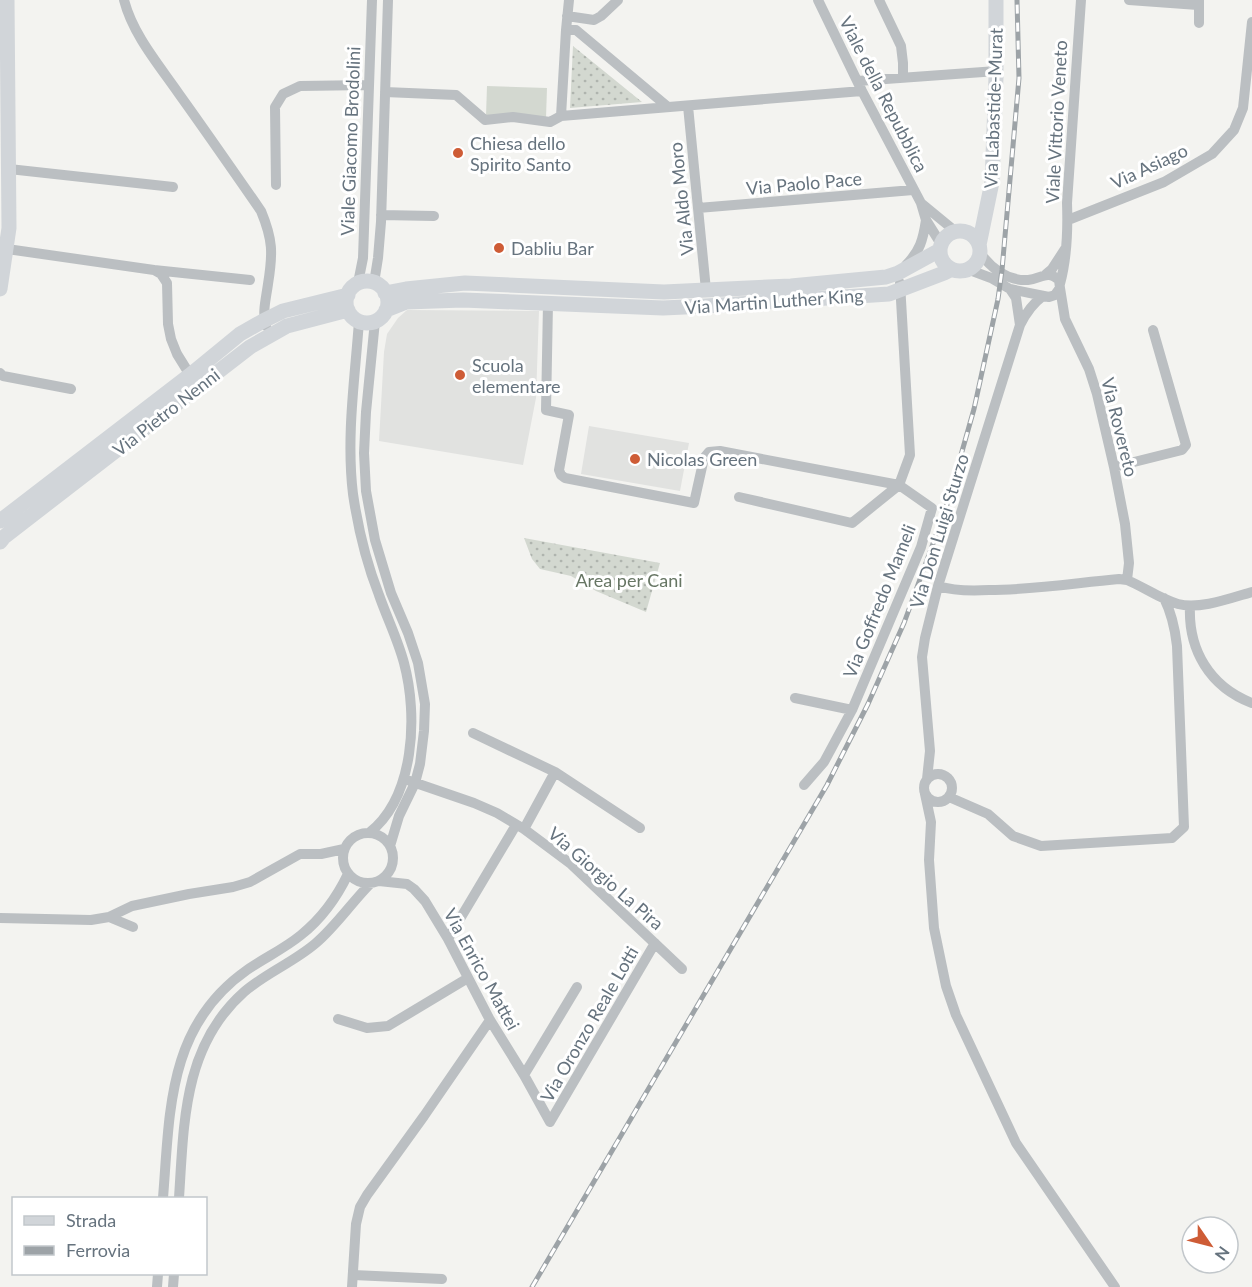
<svg xmlns="http://www.w3.org/2000/svg" width="1252" height="1287" font-family="Lato,sans-serif">
<style>
.built{fill:#e1e2e0}
.park{fill:url(#park-dots)}
.pitch{fill:#d3d8d0}
.lines{fill:none;stroke-linecap:round;stroke-linejoin:round}
.street{stroke:#bbbfc2;stroke-width:10}
.secondary{stroke:#d1d5d9;stroke-width:15}
.rail-casing{stroke:#9da3a7;stroke-width:5}
.rail{stroke:#fff;stroke-width:3;stroke-dasharray:9;stroke-linecap:butt}
.poi-dot{fill:#ce5c36;stroke:#fff;stroke-width:2}
.labels{text-anchor:middle;dominant-baseline:central;stroke-width:6;stroke-linejoin:round;paint-order:stroke}
.street-label{font-size:18px;fill:#66737e;stroke:#fff}
.poi-label{font-size:18px;fill:#66737e;stroke:#fff;text-anchor:start}
.park-label{font-size:18px;fill:#677664;stroke:#fff}
</style>
<defs>
<pattern id="park-dots" width="8" height="8" patternUnits="userSpaceOnUse" patternTransform="scale(1.5)"><rect width="8" height="8" fill="#d3d8d0"/><path d="M2 2h.1M6 6h.1" fill="none" stroke="#afb4ae" stroke-width="1.8" stroke-linecap="round"/></pattern>
</defs>
<rect width="100%" height="100%" fill="#f3f3f0"/>
<path class="built" d="M 407,310 L 539,311 L 536,398 L 523,465 L 379,441 L 384,352 L 387,334 L 398,318 Z
M 589,426 L 689,443 L 680,491 L 581,474 Z"/>
<path class="park" d="M 573,46 L 642,102 L 570,108 Z
M 524,538 L 660,563 L 646,612 L 596,591 L 571,576 L 540,569 L 532,559 Z"/>
<path class="pitch" d="M 487,86 L 547,88 L 546,118 L 486,116 Z"/>
<g class="lines">
<path class="street" d="M 124,0 C 133,35 159,65 179,94 C 207,133 234,172 261,211 C 273,240 273,253 268,284 C 266,299 262,312 266,326
M 818,0 L 862,91 L 921,203 L 926,220 L 941,244
M 879,0 L 901,46 L 903,63 L 903,78
M 1129,0 L 1198,5
M 1199,0 L 1199,23
M 567,16 L 594,20 L 601,16 L 618,0
M 566,30 L 576,30 L 668,107
M 858,81 L 997,71
M 385,92 L 456,95 L 485,120 L 513,117 L 550,122 L 561,116 L 862,91
M 688,106 L 706,290
M 561,116 L 566,30 L 569,0
M 9,169 L 173,187
M 276,185 L 275,107 L 283,94 L 300,86 L 369,85
M 921,203 L 955,231
M 698,208 L 913,190
M 381,215 L 434,216
M 1068,220 L 1164,182 L 1212,154 L 1234,130 L 1243,108 L 1252,22
M 7,249 L 154,270 L 161,274 L 167,283 L 168,324 L 171,339 L 177,354 L 190,375
M 906,265 C 920,251 923,240 926,220
M 967,269 L 991,278 L 1010,289 L 1049,297 L 1055,295 L 1060,288 L 1059,280 C 1047,269 1041,279 1028,280 C 1007,281 992,269 980,253
M 154,270 L 250,280
M 1046,274 L 1052,269 L 1065,249
M 358,283 L 363,258 L 372,0
M 374,283 L 378,258 L 381,222 L 388,0
M 1060,284 C 1067,258 1068,230 1067,203 L 1081,0
M 1060,288 L 1065,319 L 1089,369 L 1097,394 L 1114,467 L 1125,524 L 1129,563 L 1127,580
M 1010,289 L 1016,298 L 1020,325
M 548,303 L 546,410 L 569,415 L 559,470 L 561,475 L 565,478 L 694,503 L 704,458 L 709,452 L 720,451 L 899,485 L 932,508 L 921,547 L 852,710 L 824,762 L 804,785
M 359,321 C 355,378 346,437 353,494 C 358,528 366,562 379,595 C 387,618 398,640 404,663 C 418,715 415,797 369,833
M 375,321 L 366,412 L 364,453 L 366,491 L 375,540 L 391,593 L 408,633 L 418,663 L 425,704 L 424,731 L 420,764 L 415,783 L 399,816 L 390,846
M 0,373 L 3,376 L 71,389
M 1114,467 L 1182,450 L 1186,445 L 1153,330
M 899,485 L 910,455 L 900,283
M 739,497 L 852,523 L 899,485
M 938,586 C 954,591 972,591 989,590 C 1032,590 1075,583 1119,579 L 1127,580 C 1144,587 1160,599 1178,604 C 1199,610 1231,598 1252,592
M 1190,606 C 1188,650 1210,687 1252,703
M 795,698 L 852,710
M 473,733 L 555,772 L 640,828
M924 788a14 14 0 1 1 28 0a14 14 0 1 1-28 0Z
M 927,779 L 930,751 L 922,657 L 925,638 L 938,586 L 1020,325 C 1026,313 1032,304 1043,296
M 410,781 L 474,803 L 497,813 L 524,829 L 571,864 L 682,969
M 925,794 L 931,822 L 929,860 L 934,928 L 946,986 L 956,1015 L 1016,1143 L 1115,1287
M 949,797 L 988,814 L 1013,836 L 1041,846 L 1172,838 L 1184,827 L 1177,646 C 1175,628 1172,614 1164,598
M 524,829 L 555,772
M343 858a25 25 0 1 1 50 0a25 25 0 1 1-50 0Z
M 379,881 L 407,884 L 414,889 L 425,901 L 448,939 L 490,1020 L 524,1075 L 550,1122
M 109,917 L 133,927
M 0,918 L 91,920 L 109,917 L 132,906 L 189,894 L 233,887 L 250,882 L 300,854 L 321,854 L 344,849
M 448,939 L 516,825
M 338,1019 L 367,1028 L 388,1026 L 468,978
M 524,1075 L 577,987
M 550,1122 L 655,943
M 163,1198 C 170,1112 167,1026 247,970 C 264,958 284,949 301,935 C 321,919 337,897 348,874
M 179,1198 C 184,1123 183,1046 244,992 C 266,973 294,962 316,943 C 336,926 352,902 371,883
M 353,1275 L 442,1279
M 157,1287 L 158,1274
M 173,1287 L 174,1274
M 352,1287 L 356,1224 L 360,1207 L 367,1195 L 424,1116 L 490,1020"/>
<path class="secondary" d="M940 251a20 20 0 1 1 40 0a20 20 0 1 1-40 0Z
M 979,245 L 992,182 L 996,77 L 996,0
M346 302a21 21 0 1 1 42 0a21 21 0 1 1-42 0Z
M 0,289 L 9,228 L 7,0
M 385,293 L 406,289 L 465,283 L 664,292 L 791,286 L 886,277 L 898,273 L 940,250
M 386,310 L 406,302 L 463,300 L 663,308 L 706,306 L 889,294 L 944,273 L 952,269
M 0,521 L 190,375 L 240,334 L 263,321 L 283,311 L 348,295
M 0,542 L 4,537 L 250,347 L 287,326 L 348,310"/>
<g class="rail-casing">
<path id="rail" d="M 532,1287 L 827,785 L 868,704 L 904,623 L 946,508 L 974,409 L 998,299 L 1002,270 L 1019,78 L 1017,0"/>
</g>
<use href="#rail" class="rail"/>
</g>
<g class="poi-dot">
<circle cx="458" cy="153" r="6"/>
<circle cx="499" cy="248" r="6"/>
<circle cx="460" cy="375" r="6"/>
<circle cx="635" cy="459" r="6"/>
</g>
<g class="labels">
<g class="street-label">
<text transform="translate(884 94) rotate(63)">Viale della Repubblica</text>
<text transform="translate(993 108) rotate(-88)">Via Labastide-Murat</text>
<text transform="translate(1056 122) rotate(-87)">Viale Vittorio Veneto</text>
<text transform="translate(350 141) rotate(-88)">Viale Giacomo Brodolini</text>
<text transform="translate(1149 166) rotate(-25)">Via Asiago</text>
<text transform="translate(804 183) rotate(-5)">Via Paolo Pace</text>
<text transform="translate(681 199) rotate(-96)">Via Aldo Moro</text>
<text transform="translate(774 301) rotate(-4)">Via Martin Luther King</text>
<text transform="translate(166 412) rotate(-38)">Via Pietro Nenni</text>
<text transform="translate(1120 427) rotate(76)">Via Rovereto</text>
<text transform="translate(939 531) rotate(-73)">Via Don Luigi Sturzo</text>
<text transform="translate(879 601) rotate(-68)">Via Goffredo Mameli</text>
<text transform="translate(606 878) rotate(41)">Via Giorgio La Pira</text>
<text transform="translate(482 969) rotate(61)">Via Enrico Mattei</text>
<text transform="translate(589 1024) rotate(-60)">Via Oronzo Reale Lotti</text>
</g>
<g class="poi-label">
<text x="470" y="143">Chiesa dello<tspan x="470" dy="21">Spirito Santo</tspan></text>
<text x="511" y="248">Dabliu Bar</text>
<text x="472" y="365">Scuola<tspan x="472" dy="21">elementare</tspan></text>
<text x="647" y="459">Nicolas Green</text>
</g>
<g class="park-label">
<text x="629" y="580">Area per Cani</text>
</g>
</g>
<rect x="12" y="1197" width="195" height="78" fill="#ffffff" stroke="#c2c7cb" stroke-width="1.5"/>
<rect x="24" y="1216" width="30" height="9" fill="#d1d5d9" stroke="#c2c7cb" stroke-width="1.5"/>
<text x="66" y="1227" font-size="18" fill="#66737e">Strada</text>
<rect x="24" y="1246" width="30" height="9" fill="#9da3a7" stroke="#c2c7cb" stroke-width="1.5"/>
<text x="66" y="1257" font-size="18" fill="#66737e">Ferrovia</text>
<g transform="translate(1210 1245) rotate(125)"><circle r="28" fill="#ffffff" stroke="#c2c7cb" stroke-width="1.5"/>
<path d="M0-4.5L10 22L0 15L-10 22Z" fill="#ce5c36"/>
<text y="-9" font-size="16" font-weight="bold" text-anchor="middle" fill="#66737e">N</text>
</g>
</svg>
